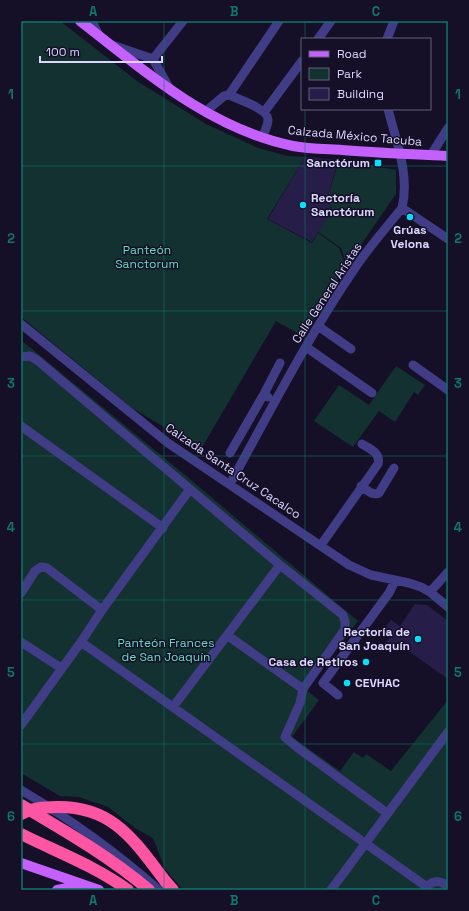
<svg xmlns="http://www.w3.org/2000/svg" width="469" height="911" font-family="'Space Grotesk',sans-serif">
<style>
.green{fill:#133131}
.building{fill:#261d48}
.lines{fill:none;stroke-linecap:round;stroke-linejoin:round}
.minor{stroke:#403c85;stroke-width:9}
.major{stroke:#c461fc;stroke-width:10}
.highway{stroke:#fc55a3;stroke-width:12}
.highway-bridge{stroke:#fc55a3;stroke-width:12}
.grid{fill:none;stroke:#0f766e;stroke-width:1;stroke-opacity:0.55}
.poi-dot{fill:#08dffa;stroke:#151027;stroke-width:1.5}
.labels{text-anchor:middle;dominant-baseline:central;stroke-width:3;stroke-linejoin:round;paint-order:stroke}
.street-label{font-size:12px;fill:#dcd7fe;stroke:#151027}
.poi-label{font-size:12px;font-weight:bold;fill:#dcd7fe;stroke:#151027;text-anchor:end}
.park-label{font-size:12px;fill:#64dec1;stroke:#151027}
.neatline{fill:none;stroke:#0f766e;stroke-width:1.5}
.grid-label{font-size:13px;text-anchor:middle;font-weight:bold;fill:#0f766e}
</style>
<rect width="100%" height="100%" fill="#151027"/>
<path class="green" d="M 21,21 L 60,21 L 137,81 L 206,124 L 258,148 L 288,156 L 305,157 L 267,219 L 312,243 L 318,233 L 339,248 L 346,266 L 304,337 L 276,321 L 201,449 L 132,408 L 21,317 Z
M 339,160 L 396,170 L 396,194 L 347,265 L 341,248 L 318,232 L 332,209 L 327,200 Z
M 21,340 L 185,475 L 358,621 L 306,690 L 319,700 L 292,737 L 340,771 L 354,752 L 363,758 L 366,754 L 391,771 L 448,700 L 448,890 L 183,890 L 165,869 L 153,838 L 135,828 L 108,807 L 79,797 L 60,796 L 21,773 Z
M 396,366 L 425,385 L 418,395 L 414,392 L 395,422 L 379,411 L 353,447 L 314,421 L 339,385 L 369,405 Z"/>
<path class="building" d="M 305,157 L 338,160 L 327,200 L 332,210 L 312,242 L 268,219 Z
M 415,604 L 427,605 L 448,621 L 448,679 L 400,645 L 396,649 L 386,642 L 391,636 L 383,630 L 391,620 L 400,626 Z"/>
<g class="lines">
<path class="minor" d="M 92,21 L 99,36
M 318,39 L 331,21
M 387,39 L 394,21
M 115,46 L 153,59
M 153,59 L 183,21
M 153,59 L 171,91
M 229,95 L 279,21
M 265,111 L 302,61
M 205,112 L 224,96 L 229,95 C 238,99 269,109 268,120 C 268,126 264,132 262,138
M 431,155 L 448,128
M 402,208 L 448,239
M 21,324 L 168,443 L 349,565 L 371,575 L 409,583 L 421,587 L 430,592 L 448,607
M 318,326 L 351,349
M 306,347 L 372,393
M 21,357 L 30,356 L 37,360 L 280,565 L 343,615 L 345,622 L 345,629 L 303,689 L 300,703 L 285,737 L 298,748 L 387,813
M 413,365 L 448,390
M 268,397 L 264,394 L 280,363
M 21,426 L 163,528
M 230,453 L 264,394
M 230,484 C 270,411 308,337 355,268 C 369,247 386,228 402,208 C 410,175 396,141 388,109
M 361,486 C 367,490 372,496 379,493 L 394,468
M 321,545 L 378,464 C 381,453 370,449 362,444
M 430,592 L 448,572
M 21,593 L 35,571 L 41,567 L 47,568 L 102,610
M 227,635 L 303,689
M 21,642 L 61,668
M 81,642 L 427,887
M 338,695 L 323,683 L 389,593 L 395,581
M 173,707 L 280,565
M 21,725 L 81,642 L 102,610 L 190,489
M 21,790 C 70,819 116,852 159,890
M 331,890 L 448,732
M 426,890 C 430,880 441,879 448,887"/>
<path class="major" d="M 80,21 C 146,72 210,129 293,146 C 309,149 326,149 342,150 C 377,153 412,154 448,156
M 21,863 L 99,890
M 57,890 L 68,888 L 87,888"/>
<path class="highway" d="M 21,805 C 65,831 110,857 149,890
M 21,834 C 57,852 95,866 128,890
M 166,882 L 173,890"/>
<path class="highway-bridge" d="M 21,814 C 31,808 45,807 57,807 C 114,806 135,842 166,882"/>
</g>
<path class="grid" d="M 164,21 L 164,890M 305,21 L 305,39M 305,109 L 305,890M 21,166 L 448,166M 21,311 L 448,311M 21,456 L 448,456M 21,600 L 448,600M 21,744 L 448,744"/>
<g class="poi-dot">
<rect x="374" y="159" width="8" height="8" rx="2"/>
<circle cx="303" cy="205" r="4"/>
<circle cx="410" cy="217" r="4"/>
<circle cx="418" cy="639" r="4"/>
<circle cx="366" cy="662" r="4"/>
<circle cx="347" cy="683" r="4"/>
</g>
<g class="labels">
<g class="street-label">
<text transform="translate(355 136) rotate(5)">Calzada México Tacuba</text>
<text transform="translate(327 293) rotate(-57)">Calle General Aristas</text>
<text transform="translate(233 471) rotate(34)">Calzada Santa Cruz Cacalco</text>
</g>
<g class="poi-label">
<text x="370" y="163">Sanctórum</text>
<text x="311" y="198" text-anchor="start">Rectoría<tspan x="311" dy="14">Sanctórum</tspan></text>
<text x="410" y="230" text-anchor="middle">Grúas<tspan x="410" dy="14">Velona</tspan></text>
<text x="410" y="632">Rectoría de<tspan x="410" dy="14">San Joaquín</tspan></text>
<text x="358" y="662">Casa de Retiros</text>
<text x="355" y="683" text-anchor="start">CEVHAC</text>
</g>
<g class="park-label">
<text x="147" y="250">Panteón<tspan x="147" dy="14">Sanctorum</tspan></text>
<text x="166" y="643">Panteón Frances<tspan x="166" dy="14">de San Joaquín</tspan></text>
</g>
</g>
<rect width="469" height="911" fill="none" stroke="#151027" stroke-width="44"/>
<rect x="301" y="38" width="130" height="72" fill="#151027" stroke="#65607d"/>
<rect x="309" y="51" width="20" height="6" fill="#c461fc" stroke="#65607d"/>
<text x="337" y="58" font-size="12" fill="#dcd7fe">Road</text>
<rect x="309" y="68" width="20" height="12" fill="#133131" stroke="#65607d"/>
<text x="337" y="78" font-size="12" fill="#dcd7fe">Park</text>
<rect x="309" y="88" width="20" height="12" fill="#261d48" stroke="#65607d"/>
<text x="337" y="98" font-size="12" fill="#dcd7fe">Building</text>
<path d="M40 56v6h122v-6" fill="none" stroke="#dcd7fe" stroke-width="2"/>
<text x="46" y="56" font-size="12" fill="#dcd7fe" stroke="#151027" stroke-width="3" paint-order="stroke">100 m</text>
<rect x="22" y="22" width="425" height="867" class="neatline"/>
<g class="grid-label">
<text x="93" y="16">A</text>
<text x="234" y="16">B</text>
<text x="376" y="16">C</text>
<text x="11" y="99">1</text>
<text x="458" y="99">1</text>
<text x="11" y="243">2</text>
<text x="458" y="243">2</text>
<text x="11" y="388">3</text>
<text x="458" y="388">3</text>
<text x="11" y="532">4</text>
<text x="458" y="532">4</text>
<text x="11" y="677">5</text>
<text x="458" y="677">5</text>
<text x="11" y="821">6</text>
<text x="458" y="821">6</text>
<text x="93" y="905">A</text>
<text x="234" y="905">B</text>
<text x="376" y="905">C</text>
</g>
</svg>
